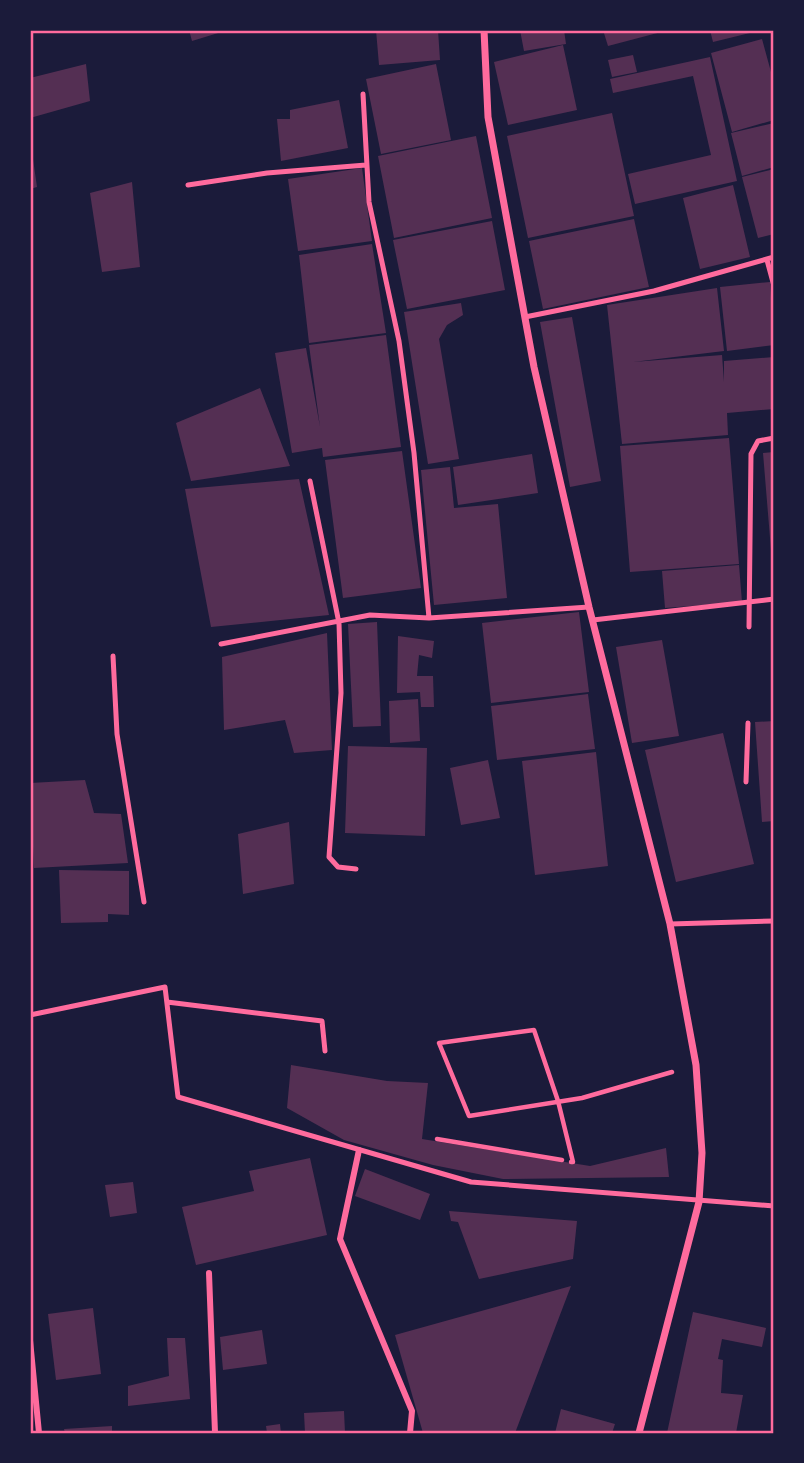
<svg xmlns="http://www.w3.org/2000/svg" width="804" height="1463" font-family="Ubuntu,sans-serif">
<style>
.building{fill:#542f53}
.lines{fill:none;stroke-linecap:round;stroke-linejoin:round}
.path{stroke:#ff6b9d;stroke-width:4.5}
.service{stroke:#ff6b9d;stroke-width:5}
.pedestrian{stroke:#ff6b9d;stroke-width:6}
.minor{stroke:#ff6b9d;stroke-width:7}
.neatline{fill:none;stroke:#ff6b9d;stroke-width:2.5}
</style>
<rect width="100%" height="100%" fill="#1b1b3a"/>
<path class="building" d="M 189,30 L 228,30 L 192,41 Z
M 376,30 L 438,30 L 440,60 L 379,65 Z
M 520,30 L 564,30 L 566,44 L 524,51 Z
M 603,30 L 665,30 L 665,31 L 608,46 Z
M 710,30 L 758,30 L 758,31 L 713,42 Z
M 762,39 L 774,83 L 774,120 L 732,132 L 711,53 Z
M 563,45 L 577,110 L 508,125 L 494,62 Z
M 633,55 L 637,72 L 612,77 L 608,60 Z
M 710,57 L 737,181 L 635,204 L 628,174 L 711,155 L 693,76 L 613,93 L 610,79 Z
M 86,64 L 90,101 L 30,118 L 30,78 Z
M 436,64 L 451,140 L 381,154 L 366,79 Z
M 339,100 L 348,148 L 281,161 L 277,119 L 290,119 L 290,110 Z
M 612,113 L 634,216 L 528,238 L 507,136 Z
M 774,123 L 774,167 L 742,176 L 731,133 Z
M 476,136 L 492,218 L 394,238 L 378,156 Z
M 30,138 L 37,187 L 30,189 Z
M 362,168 L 372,241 L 298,251 L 288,179 Z
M 774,169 L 774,234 L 758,238 L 742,177 Z
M 132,182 L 140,267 L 102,272 L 90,193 Z
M 733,185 L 750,257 L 700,269 L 683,198 Z
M 634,219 L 649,287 L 543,309 L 529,241 Z
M 492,221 L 505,290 L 407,309 L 393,240 Z
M 372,244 L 386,333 L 309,343 L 299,255 Z
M 770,282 L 774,345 L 727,351 L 720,287 Z
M 717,288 L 724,351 L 633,362 L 722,355 L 724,382 L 724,361 L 774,357 L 774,409 L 727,413 L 728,435 L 622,444 L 607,305 Z
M 461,303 L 463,315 L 447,325 L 439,339 L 459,459 L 428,464 L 404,312 Z
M 572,317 L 601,481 L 570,487 L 540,322 Z
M 386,335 L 401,447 L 323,457 L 322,448 L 292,453 L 275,353 L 306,348 L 320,427 L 309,345 Z
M 260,388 L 290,466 L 191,481 L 176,423 Z
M 729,438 L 739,564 L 630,572 L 620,446 Z
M 402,451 L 421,588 L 343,598 L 325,460 Z
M 774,452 L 774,562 L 772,562 L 763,453 Z
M 532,454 L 538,493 L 458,505 L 453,467 Z
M 450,467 L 454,508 L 498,504 L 507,598 L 434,605 L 421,470 Z
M 299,479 L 329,615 L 211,627 L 185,489 Z
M 739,565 L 742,602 L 665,608 L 662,571 Z
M 579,612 L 589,692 L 491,703 L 482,623 Z
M 377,622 L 381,726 L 353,727 L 348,624 Z
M 327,633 L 332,750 L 294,753 L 285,720 L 224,730 L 222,657 Z
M 398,636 L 434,641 L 432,658 L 419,655 L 417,676 L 433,676 L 434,707 L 421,707 L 420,692 L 397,693 Z
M 662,640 L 679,736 L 632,743 L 616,647 Z
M 588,694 L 595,749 L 497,760 L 491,706 Z
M 418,699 L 420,741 L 390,743 L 389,701 Z
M 774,721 L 774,821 L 762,822 L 755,722 Z
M 723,733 L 754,864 L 676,882 L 645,750 Z
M 348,746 L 427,748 L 425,836 L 345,833 Z
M 596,752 L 608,866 L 535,875 L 522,761 Z
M 488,760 L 500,818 L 461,825 L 450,768 Z
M 85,780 L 94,813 L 121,814 L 128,863 L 34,868 L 30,783 Z
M 289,822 L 294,884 L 243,894 L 238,834 Z
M 59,870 L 129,871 L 129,915 L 108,914 L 108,922 L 61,923 Z
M 291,1065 L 387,1081 L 428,1083 L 422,1139 L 590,1166 L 666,1148 L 669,1177 L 503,1179 L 433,1165 L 344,1140 L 287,1108 Z
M 310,1158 L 327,1235 L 196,1265 L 182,1207 L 254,1191 L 249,1171 Z
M 365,1169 L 430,1194 L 420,1220 L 355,1196 Z
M 133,1182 L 137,1213 L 110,1217 L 105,1185 Z
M 449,1211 L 577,1221 L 573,1259 L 479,1279 L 458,1222 L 451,1221 Z
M 571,1286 L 515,1433 L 423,1433 L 395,1335 Z
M 93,1308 L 101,1374 L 56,1380 L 48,1314 Z
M 693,1312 L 766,1328 L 762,1347 L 722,1339 L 718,1359 L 723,1360 L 721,1393 L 743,1395 L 736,1433 L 667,1433 Z
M 262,1330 L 267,1364 L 223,1370 L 220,1337 Z
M 167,1338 L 185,1338 L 190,1399 L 128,1406 L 128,1386 L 169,1376 Z
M 561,1409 L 615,1424 L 612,1433 L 555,1433 Z
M 344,1411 L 345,1433 L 305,1433 L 304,1413 Z
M 280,1424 L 281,1433 L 267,1433 L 266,1426 Z
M 112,1426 L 112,1433 L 65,1433 L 64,1429 Z"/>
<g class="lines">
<path class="path" d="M 437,1139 L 562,1160
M 571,1162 L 573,1162 L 558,1101 L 534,1030 L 439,1043 L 469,1116 L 582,1098 L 672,1072"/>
<path class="service" d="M 363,94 L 369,202 L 399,341 L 414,453 L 429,618
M 188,185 L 267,173 L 366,165
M 767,260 L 774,286
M 525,317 L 654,291 L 774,257
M 310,481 L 339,623 L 341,693 L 329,857 L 338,867 L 356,869
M 593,620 L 774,599
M 749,627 L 751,454 L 758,441 L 774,438
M 221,644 L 370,615 L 429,618 L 589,607
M 113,656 L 117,734 L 144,902
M 746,782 L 748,723
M 670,924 L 774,921
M 167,1002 L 322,1021 L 325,1051
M 30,1015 L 165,987 L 178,1097 L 471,1182 L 774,1206"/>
<path class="pedestrian" d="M 359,1150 L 340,1239 L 412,1411 L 410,1433
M 209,1273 L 215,1433
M 30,1340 L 39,1433"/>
<path class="minor" d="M 484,30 L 488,117 L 534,367 L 589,607 L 670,924 L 696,1065 L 702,1153 L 699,1202 L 639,1433"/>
</g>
<rect width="804" height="1463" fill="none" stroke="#1b1b3a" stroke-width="63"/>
<rect x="32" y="32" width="740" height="1400" class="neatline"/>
</svg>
